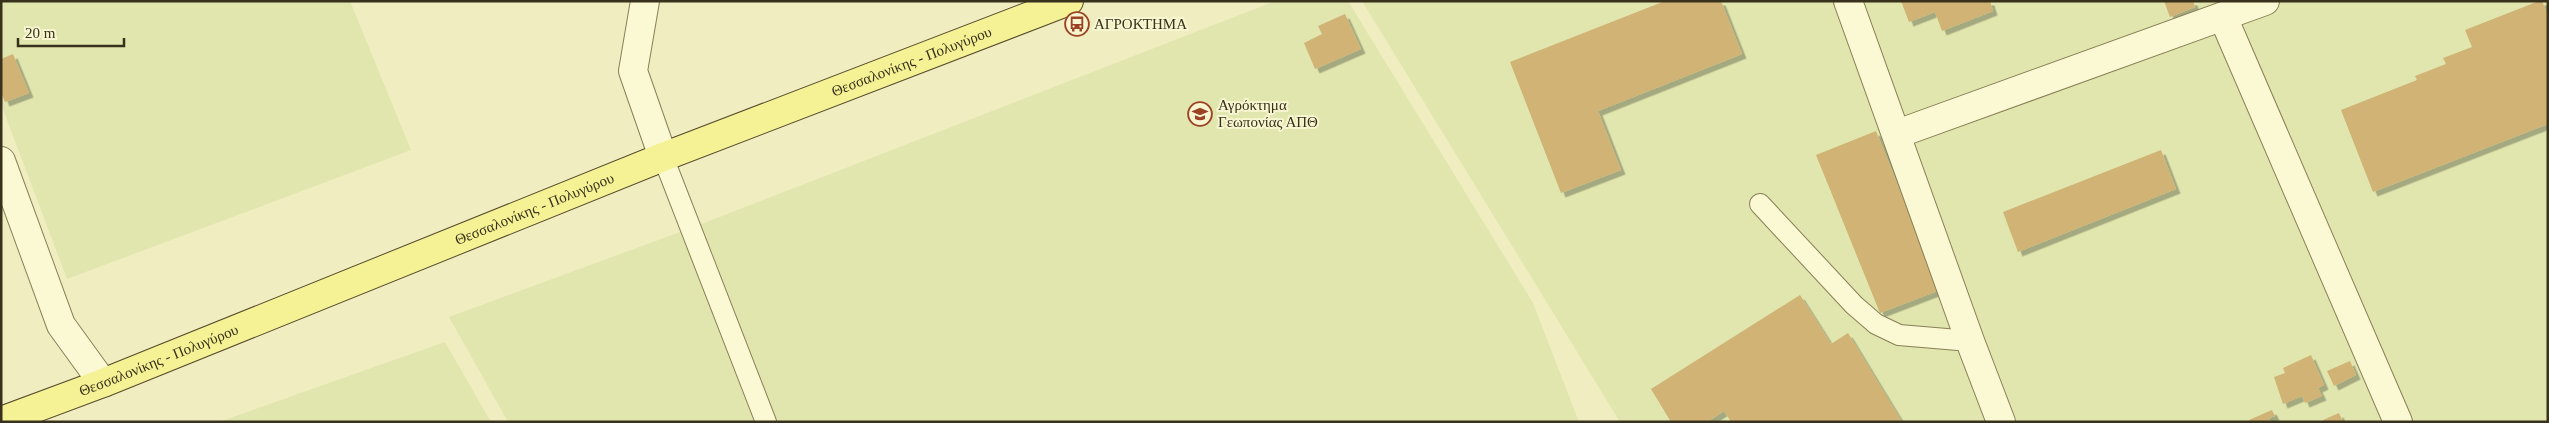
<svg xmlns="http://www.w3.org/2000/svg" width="2549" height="423" font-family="Georgia,serif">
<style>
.farmland{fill:#e0e6ad}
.building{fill:#d0b374;filter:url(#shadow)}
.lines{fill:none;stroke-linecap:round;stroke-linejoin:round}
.service-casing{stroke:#8a7f57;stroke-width:22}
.minor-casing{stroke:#8a7f57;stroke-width:30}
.primary-casing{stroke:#574b2c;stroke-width:30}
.service{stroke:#faf9d3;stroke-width:20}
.minor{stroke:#faf9d3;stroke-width:28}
.primary{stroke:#f5f195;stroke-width:28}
.labels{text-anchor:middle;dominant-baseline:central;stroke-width:4;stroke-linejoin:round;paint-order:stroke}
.poi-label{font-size:15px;fill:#38311c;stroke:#f7f6d0;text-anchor:start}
.street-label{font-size:15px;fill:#38311c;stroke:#f7f6d0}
</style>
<defs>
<filter id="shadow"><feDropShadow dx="4.5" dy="4.5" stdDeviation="0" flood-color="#0004"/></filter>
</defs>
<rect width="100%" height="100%" fill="#f0eec0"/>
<path class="farmland" d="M 1,1 L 350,1 L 411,150 L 67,279 L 1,104 Z
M 1275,1 L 1348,1 L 1533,303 L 1579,422 L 508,422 L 449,317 L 691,228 Z
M 1362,1 L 2548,1 L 2548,422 L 1620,422 Z
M 445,342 L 491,422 L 219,422 Z"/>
<path class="building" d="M 1665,1 L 1721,1 L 1742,54 L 1598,111 L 1621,170 L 1561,193 L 1510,62 Z
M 1901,1 L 1990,1 L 1993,11 L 1942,31 L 1935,12 L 1909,22 Z
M 2164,1 L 2193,1 L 2195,7 L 2170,17 Z
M 2539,1 L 2542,1 L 2548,15 L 2548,124 L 2373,192 L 2341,110 L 2417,80 L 2415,76 L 2446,64 L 2443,58 L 2472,47 L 2465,30 Z
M 1345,14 L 1361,49 L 1315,69 L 1304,43 L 1322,34 L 1318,26 Z
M 13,54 L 29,93 L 5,102 L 1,92 L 1,59 Z
M 1876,131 L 1940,290 L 1880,313 L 1816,155 Z
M 2161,150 L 2176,189 L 2018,252 L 2003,212 Z
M 1800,295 L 1831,344 L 1848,333 L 1902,422 L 1731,422 L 1724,411 L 1707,422 L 1671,422 L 1651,389 Z
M 2311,355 L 2324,385 L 2318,388 L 2322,396 L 2305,403 L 2302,396 L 2283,404 L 2274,377 L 2285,373 L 2283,368 Z
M 2350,361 L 2356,375 L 2334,386 L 2327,371 Z
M 2272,410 L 2275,416 L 2269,418 L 2270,422 L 2250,422 L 2249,420 Z
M 2339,413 L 2343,422 L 2324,422 L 2323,420 Z"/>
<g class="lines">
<g class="service-casing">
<path id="service" d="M 663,157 L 766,422
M 1760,204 L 1854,305 L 1876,324 L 1899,335 L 1970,341"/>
</g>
<g class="minor-casing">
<path id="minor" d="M 645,1 L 633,71 L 663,157
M 1848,1 L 1970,341 L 2001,422
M 2223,17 L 2398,422
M 1897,134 L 2265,1
M 1,161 L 61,325 L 103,383"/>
</g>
<g class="primary-casing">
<g id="primary">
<path id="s1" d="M 1,421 L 103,383 L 663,157 L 1069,1"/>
</g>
</g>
<use href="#service" class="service"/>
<use href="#minor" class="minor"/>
<use href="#primary" class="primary"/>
</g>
<defs>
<g id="bus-ring" transform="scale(1.25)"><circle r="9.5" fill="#f7f6d0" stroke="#9b4324" stroke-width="1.5"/><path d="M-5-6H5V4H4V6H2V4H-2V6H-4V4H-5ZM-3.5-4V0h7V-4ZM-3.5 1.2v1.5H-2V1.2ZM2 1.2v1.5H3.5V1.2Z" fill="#9b4324"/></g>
<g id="university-ring" transform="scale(1.25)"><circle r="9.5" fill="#f7f6d0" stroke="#9b4324" stroke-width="1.5"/><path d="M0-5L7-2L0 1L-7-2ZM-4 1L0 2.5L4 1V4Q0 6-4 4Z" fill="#9b4324"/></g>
</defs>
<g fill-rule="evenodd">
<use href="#bus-ring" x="1077" y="24"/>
<use href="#university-ring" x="1200" y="114"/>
</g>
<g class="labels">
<g class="poi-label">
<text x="1094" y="24">ΑΓΡΟΚΤΗΜΑ</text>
<text x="1218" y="105">Αγρόκτημα<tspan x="1218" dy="17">Γεωπονίας ΑΠΘ</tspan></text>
</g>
<g class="street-label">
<text stroke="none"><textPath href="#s1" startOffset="979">Θεσσαλονίκης - Πολυγύρου</textPath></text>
<text stroke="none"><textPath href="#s1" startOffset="574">Θεσσαλονίκης - Πολυγύρου</textPath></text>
<text stroke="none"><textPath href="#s1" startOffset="169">Θεσσαλονίκης - Πολυγύρου</textPath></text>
</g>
</g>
<rect width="2549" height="423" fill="none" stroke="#38311c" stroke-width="5"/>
<path d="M18 38v8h106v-8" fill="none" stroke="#38311c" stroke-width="2.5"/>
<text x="25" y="38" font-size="15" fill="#38311c" stroke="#f7f6d0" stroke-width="4" paint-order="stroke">20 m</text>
</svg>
